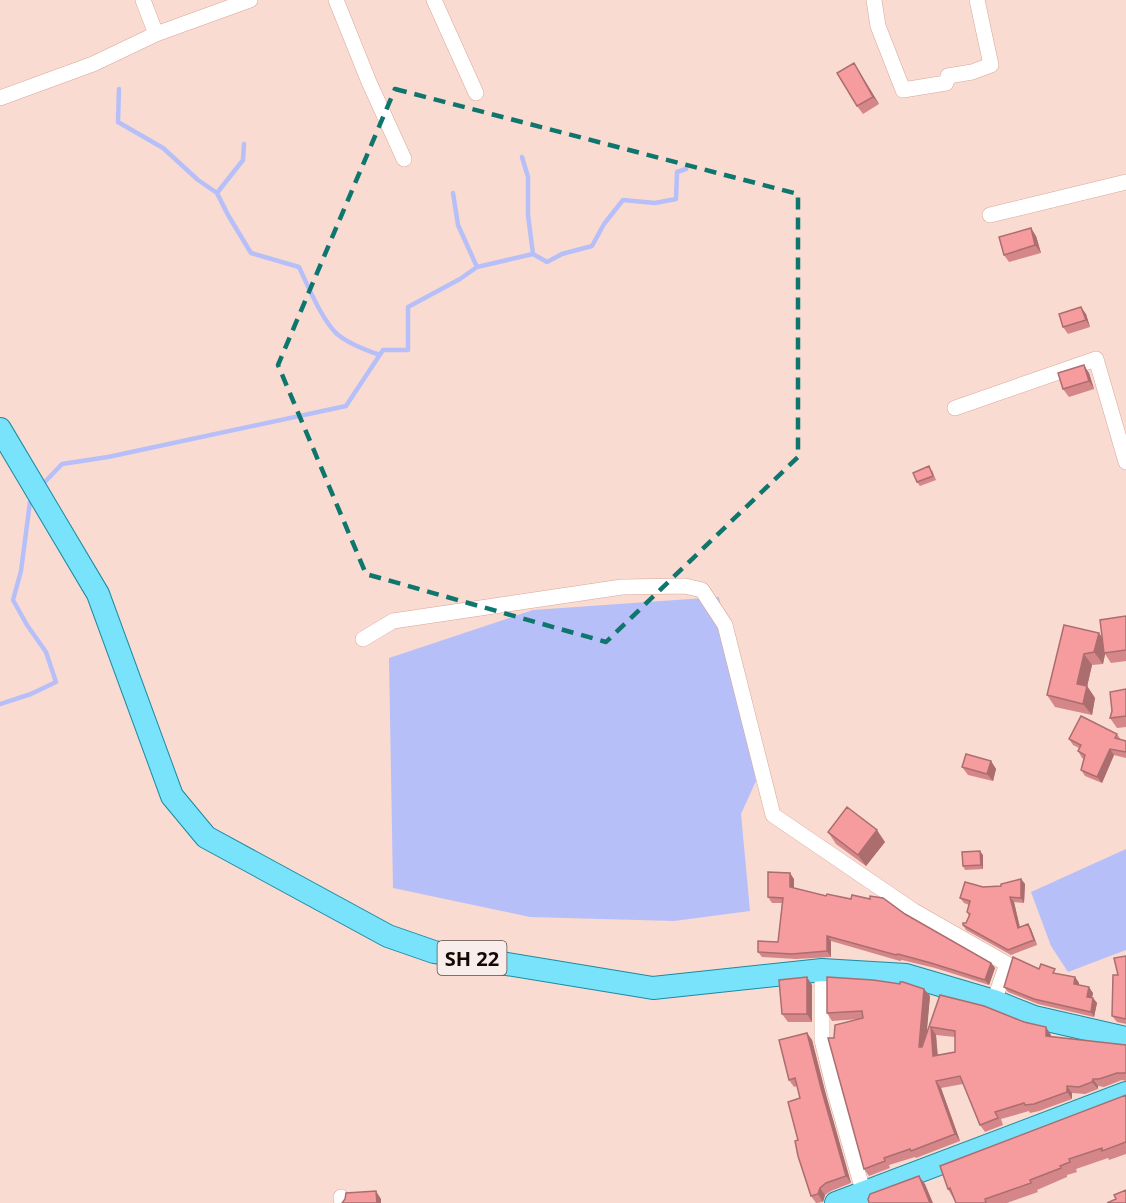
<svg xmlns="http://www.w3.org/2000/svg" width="1126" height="1203" font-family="'Noto Sans',sans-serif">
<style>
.water{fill:#b7bff9}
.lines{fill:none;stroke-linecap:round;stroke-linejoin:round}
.stream{stroke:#b7bff9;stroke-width:4.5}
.minor-casing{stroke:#d8a797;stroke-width:16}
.primary-casing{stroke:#1b8aa2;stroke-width:24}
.minor{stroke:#fff;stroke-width:15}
.primary{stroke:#78e3fa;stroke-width:22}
.wall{fill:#d48688;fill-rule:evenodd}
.shaded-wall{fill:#ac6d6f}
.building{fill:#f69c9e;stroke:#ac6d6f;stroke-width:1.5;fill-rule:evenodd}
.marked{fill:none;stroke:#0f766e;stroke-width:4.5;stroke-dasharray:12 8;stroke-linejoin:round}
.labels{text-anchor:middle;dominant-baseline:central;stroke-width:4.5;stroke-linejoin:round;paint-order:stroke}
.shield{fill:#f8edea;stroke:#5a4c48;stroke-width:1.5}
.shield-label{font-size:20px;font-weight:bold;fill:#160703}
</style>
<rect width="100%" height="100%" fill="#fadbd1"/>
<path class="water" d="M 719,597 L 756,781 L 741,814 L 750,911 L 674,921 L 530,917 L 393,888 L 389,658 L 533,610 Z
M 1126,849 L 1126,950 L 1068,972 L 1051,946 L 1031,892 Z"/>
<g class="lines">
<path class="stream" d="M 119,89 L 118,122 L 163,148 L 198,180 L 217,193
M 244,144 L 243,160 L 217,193 L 228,215 L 251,253 L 299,267 C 308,286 322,320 337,334 C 349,344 365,350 380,355
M 522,157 L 528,177 L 528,215 L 533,254
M 453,193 L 458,225 L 477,267
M 41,486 L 62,464 L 108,457 L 346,406 L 383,350 L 408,350 L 408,307 L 460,279 L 477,267 L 533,254 L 547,262 L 562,254 L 592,246 L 604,224 L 623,200 L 655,203 L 676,199 L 677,172 L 686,169
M 0,704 L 31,694 L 56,682 L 46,652 L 27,625 L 13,600 L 21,571 L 30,502 L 33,498"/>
<g class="minor-casing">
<path id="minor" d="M 143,0 L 156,34
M 336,0 L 369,82 L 404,159
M 434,0 L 476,93
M 874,0 L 878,26 L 903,90 L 946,83 L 948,76 L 972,72 L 991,65 L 977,0
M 0,98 L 93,64 L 156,34 L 250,0
M 990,215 L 1126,182
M 955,408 L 1096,359 L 1126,462
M 363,639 L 393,621 L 622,587 L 685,586 L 702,590 L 725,625 L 773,815 L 914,911 L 1007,964 L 994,1001
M 822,970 L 822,1040 L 835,1093 L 866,1201
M 341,1197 L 342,1203"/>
</g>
<g class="primary-casing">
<path id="primary" d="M 0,429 L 98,594 L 172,796 L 206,837 L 388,936 L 434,952 L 653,988 L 822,970 L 906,975 L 994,1001 L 1034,1017 L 1126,1038
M 836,1203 L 1126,1093"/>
</g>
<use href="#minor" class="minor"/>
<use href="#primary" class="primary"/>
</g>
<path class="wall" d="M 859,71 L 879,104 L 863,114 L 857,106 Z
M 1036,236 L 1041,253 L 1009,262 L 1004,255 Z
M 1086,314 L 1090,327 L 1068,334 L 1063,327 Z
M 1089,373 L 1094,389 L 1069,397 L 1063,389 Z
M 932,470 L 936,480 L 920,486 L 917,482 Z
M 1126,616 L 1126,661 L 1111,663 L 1105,654 L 1103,664 L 1092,665 L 1087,686 L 1095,698 L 1092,715 L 1055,707 L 1047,695 L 1099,633 L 1102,638 Z
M 1126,689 L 1126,727 L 1117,728 L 1110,718 Z
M 1117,734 L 1121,740 L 1126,741 L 1126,758 L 1114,755 L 1102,783 L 1085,776 L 1081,770 L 1084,759 L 1082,758 L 1078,751 L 1079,748 L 1073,745 L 1069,739 Z
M 991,761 L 996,769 L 993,781 L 968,775 L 962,767 Z
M 828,832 L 885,842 L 866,866 L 836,844 Z
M 983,855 L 983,869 L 965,870 L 963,866 Z
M 794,879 L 794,888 L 905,914 L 991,963 L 995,968 L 989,985 L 935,968 L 902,960 L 900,961 L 831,941 L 831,957 L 796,959 L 762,957 L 758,952 L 778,942 L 782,903 L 772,903 L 768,897 Z
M 1021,879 L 1025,884 L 1024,903 L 1014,902 L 1020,927 L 1028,924 L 1031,929 L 1037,945 L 1011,955 L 966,930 L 963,925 L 966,923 L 969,916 L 967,912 L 969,905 L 964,903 L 960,898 L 983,887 L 1001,886 Z
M 1126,956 L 1126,1024 L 1117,1022 L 1112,1016 L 1118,975 Z
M 1039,969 L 1058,974 L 1075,977 L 1079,983 L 1079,985 L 1093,993 L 1092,998 L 1093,998 L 1097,1003 L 1094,1017 L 1038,1004 L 1008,992 L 1004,987 Z
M 812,985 L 812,1022 L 788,1022 L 782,1014 Z
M 924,989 L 930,996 L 926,1034 L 940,995 L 1051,1035 L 1051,1037 L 1126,1045 L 1126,1081 L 1122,1080 L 1104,1087 L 1098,1086 L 1098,1089 L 1085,1094 L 1072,1093 L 1072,1099 L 1039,1111 L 1030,1113 L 1029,1111 L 1001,1119 L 1003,1125 L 985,1132 L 980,1125 L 963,1084 L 941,1088 L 960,1141 L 916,1158 L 915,1157 L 889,1165 L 890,1168 L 869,1176 L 864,1169 L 834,1038 L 859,1019 L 832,1021 L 827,1013 ZM 936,1035 L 955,1037 L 955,1052 L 938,1055 Z
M 807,1033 L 812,1040 L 826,1095 L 851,1183 L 831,1191 L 825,1195 L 823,1202 L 817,1203 L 816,1203 L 811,1196 L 798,1140 L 800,1098 L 797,1086 L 794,1087 L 789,1080 Z
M 1126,1095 L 1126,1154 L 1109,1160 L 1108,1158 L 1076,1169 L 1077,1172 L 1067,1175 L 1067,1177 L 1037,1190 L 1038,1192 L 1007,1203 L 956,1203 L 948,1189 Z"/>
<path class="shaded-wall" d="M 854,63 L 859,71 L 879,104 L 873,97 Z
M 1031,228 L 1036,236 L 1041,253 L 1035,245 Z
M 1081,307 L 1086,314 L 1090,327 L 1086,320 Z
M 1084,365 L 1089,373 L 1094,389 L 1089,381 Z
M 1099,633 L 1107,645 L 1103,664 L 1094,652 Z
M 1084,654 L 1092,665 L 1085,696 L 1077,684 Z
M 1087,686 L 1095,698 L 1092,715 L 1083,704 Z
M 1110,749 L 1114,755 L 1102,783 L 1097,777 Z
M 991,761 L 996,769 L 993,781 L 987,774 Z
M 877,830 L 885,842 L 866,866 L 858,855 Z
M 980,851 L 983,855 L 983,869 L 981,865 Z
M 790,873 L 794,879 L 794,892 L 790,887 Z
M 1021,879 L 1025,884 L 1024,903 L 1021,898 Z
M 1010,897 L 1014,902 L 1021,933 L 1018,928 Z
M 1028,924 L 1031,929 L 1037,945 L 1034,940 Z
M 827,936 L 831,941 L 831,957 L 827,951 Z
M 991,963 L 995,968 L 989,985 L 985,980 Z
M 807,977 L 812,985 L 812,1022 L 807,1014 Z
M 1075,977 L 1079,983 L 1078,990 L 1074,984 Z
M 1089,987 L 1093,993 L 1091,1002 L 1087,997 Z
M 924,989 L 930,996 L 925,1054 L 919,1047 Z
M 1093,998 L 1097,1003 L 1094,1017 L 1091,1012 Z
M 931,1027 L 936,1035 L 938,1064 L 933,1056 Z
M 1046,1027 L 1051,1035 L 1051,1044 L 1046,1036 Z
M 807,1033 L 812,1040 L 826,1095 L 851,1183 L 846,1176 L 821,1088 Z
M 1093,1079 L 1098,1086 L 1098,1089 L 1092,1082 Z
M 936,1081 L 941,1088 L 960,1141 L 955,1134 Z
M 1067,1086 L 1072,1093 L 1072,1099 L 1067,1092 Z
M 919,1176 L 925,1184 L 933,1203 L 930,1203 Z
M 820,1188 L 825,1195 L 823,1202 L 818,1194 Z
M 376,1191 L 381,1199 L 381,1203 L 377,1203 Z"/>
<path class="building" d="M 854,63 L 873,97 L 857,106 L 837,73 Z
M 1031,228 L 1035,245 L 1004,255 L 999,237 Z
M 1081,307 L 1086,320 L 1063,327 L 1059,314 Z
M 1084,365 L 1089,381 L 1063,389 L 1058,373 Z
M 929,466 L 933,476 L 917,482 L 913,473 Z
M 1126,616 L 1126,650 L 1104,653 L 1100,620 Z
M 1064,625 L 1099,633 L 1094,652 L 1084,654 L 1077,684 L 1087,686 L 1083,704 L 1047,695 Z
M 1126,689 L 1126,716 L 1110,718 L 1112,711 L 1110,692 Z
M 1081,716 L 1117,734 L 1115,738 L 1126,741 L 1126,752 L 1110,749 L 1097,777 L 1081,770 L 1085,755 L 1078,751 L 1081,745 L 1069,739 Z
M 966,754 L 991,761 L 987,774 L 962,767 Z
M 847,807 L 877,830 L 858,855 L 828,832 Z
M 980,851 L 981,865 L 963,866 L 962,852 Z
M 768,872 L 790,873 L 790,887 L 826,896 L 827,894 L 851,899 L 852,895 L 870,899 L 870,896 L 883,898 L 905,914 L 991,963 L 985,980 L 931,963 L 898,954 L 896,955 L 827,936 L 827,951 L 792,954 L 758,952 L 758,941 L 778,942 L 783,898 L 768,897 Z
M 1021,879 L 1021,898 L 1010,897 L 1018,928 L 1028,924 L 1034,940 L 1008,950 L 963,925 L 963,923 L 966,923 L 970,914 L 967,912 L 970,901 L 960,898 L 965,882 L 983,887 L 1001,886 L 1001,884 Z
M 1126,956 L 1126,1019 L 1112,1016 L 1113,975 L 1118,975 L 1114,958 Z
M 1013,957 L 1039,969 L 1041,964 L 1055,969 L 1053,973 L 1075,977 L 1074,984 L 1089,987 L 1087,997 L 1093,998 L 1091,1012 L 1034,999 L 1004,987 Z
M 807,977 L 807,1014 L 782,1014 L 779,980 Z
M 827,977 L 873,980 L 900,984 L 900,982 L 903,982 L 924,989 L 919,1047 L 922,1047 L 940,995 L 984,1006 L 1024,1022 L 1046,1027 L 1046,1036 L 1126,1045 L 1126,1073 L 1117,1073 L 1099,1079 L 1093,1079 L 1092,1082 L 1079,1087 L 1067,1086 L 1067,1092 L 1034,1104 L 1025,1105 L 1024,1103 L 995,1112 L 998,1118 L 980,1125 L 960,1076 L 936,1081 L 955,1134 L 911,1151 L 910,1149 L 884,1158 L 885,1161 L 864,1169 L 828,1038 L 834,1038 L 835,1025 L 863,1018 L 862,1011 L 827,1013 ZM 931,1027 L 955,1031 L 955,1052 L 933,1056 Z
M 807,1033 L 821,1088 L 846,1176 L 826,1183 L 820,1188 L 818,1194 L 811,1196 L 798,1156 L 795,1141 L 798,1140 L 788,1102 L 800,1098 L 795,1078 L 789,1080 L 779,1040 Z
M 1126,1095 L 1126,1142 L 1102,1151 L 1102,1148 L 1069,1159 L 1070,1162 L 1060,1166 L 1061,1168 L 1030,1180 L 1031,1183 L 985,1199 L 986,1203 L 956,1203 L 950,1188 L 948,1189 L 940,1166 Z
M 919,1176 L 930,1203 L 869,1203 L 868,1199 L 870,1194 Z
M 1126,1190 L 1126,1203 L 1107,1203 L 1116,1199 L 1114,1195 Z
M 376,1191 L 377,1203 L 342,1203 L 345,1199 L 346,1193 Z"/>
<path class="marked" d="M 395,89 L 798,194 L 798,457 L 606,642 L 366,574 L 278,365 Z"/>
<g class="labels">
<rect class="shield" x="437.5" y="941" width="69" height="34" rx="4.5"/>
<g class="shield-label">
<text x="472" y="958">SH 22</text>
</g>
</g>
</svg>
